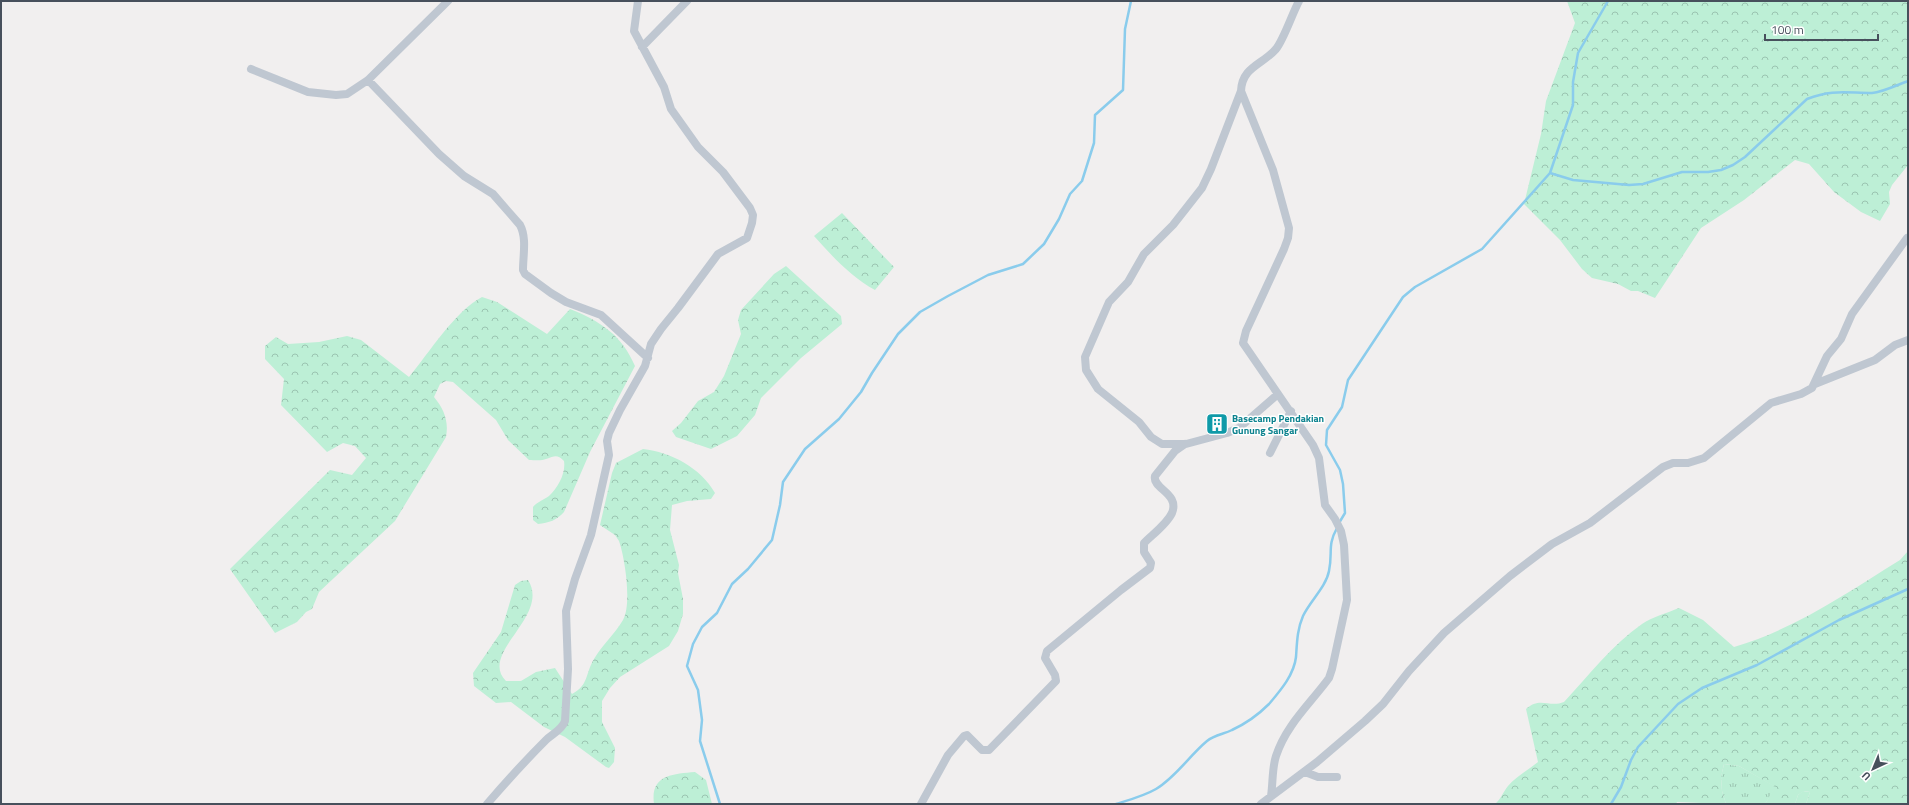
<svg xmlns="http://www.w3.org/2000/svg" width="1909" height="805" font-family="'Titillium Web',sans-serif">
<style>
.grass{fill:url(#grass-tufts)}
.forest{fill:url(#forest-crowns)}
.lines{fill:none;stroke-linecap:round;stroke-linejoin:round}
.stream{stroke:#8accec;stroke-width:2.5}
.minor{stroke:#bfc7d1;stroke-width:8}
.labels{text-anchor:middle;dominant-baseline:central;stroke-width:3;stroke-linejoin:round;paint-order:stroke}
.culture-label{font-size:10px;font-weight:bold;fill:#0d838f;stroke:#fff;text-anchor:start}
</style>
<defs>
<pattern id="grass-tufts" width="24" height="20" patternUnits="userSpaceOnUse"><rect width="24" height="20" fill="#bdefd6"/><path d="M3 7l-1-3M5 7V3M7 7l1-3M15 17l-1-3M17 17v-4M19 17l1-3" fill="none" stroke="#9bc4b1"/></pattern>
<pattern id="forest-crowns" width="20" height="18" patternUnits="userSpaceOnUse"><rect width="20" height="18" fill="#bdefd6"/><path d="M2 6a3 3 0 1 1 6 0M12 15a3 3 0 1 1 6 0" fill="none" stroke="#9bc4b1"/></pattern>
</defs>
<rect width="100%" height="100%" fill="#f1efef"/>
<path class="grass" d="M 1724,764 L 1739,766 L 1776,787 L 1765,804 L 1726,804 L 1722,791 L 1721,777 Z
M 1803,791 L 1810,792 L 1806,804 L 1795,804 L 1798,795 Z"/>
<path class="forest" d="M 1567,1 L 1908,1 L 1908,165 L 1892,185 L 1889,192 L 1890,204 L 1880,221 L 1861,212 L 1834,192 L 1809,164 L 1795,160 L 1744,200 L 1701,228 L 1655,298 L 1638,291 L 1631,291 L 1618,284 L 1592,278 L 1582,269 L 1560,240 L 1524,204 L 1541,134 L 1546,101 L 1575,23 Z
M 842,213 L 894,267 L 875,290 C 851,277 832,256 814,236 Z
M 786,266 L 841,316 L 842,324 L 801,358 L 761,398 L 755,415 L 737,436 L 711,449 L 676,437 L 672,431 L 681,423 L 698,401 L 714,392 L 724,376 L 741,334 L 738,320 L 741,310 L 774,274 Z
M 482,297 L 497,302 L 547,334 L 570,309 C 600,321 622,335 635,366 L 590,452 L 564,512 C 557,520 549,523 538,524 L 533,520 L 533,507 C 537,502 543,500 549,496 C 558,488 566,473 564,461 C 557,454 555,456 546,459 C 542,461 534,460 529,460 L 508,440 L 496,420 L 453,382 L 446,381 L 440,384 L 434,397 C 444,409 449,421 446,437 L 395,521 L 319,592 L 312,609 L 306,612 L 297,622 L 275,633 L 230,569 L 330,470 L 352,475 L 366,458 L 355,446 L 343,443 L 327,452 L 281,405 L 284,379 L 265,359 L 265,346 L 276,337 L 288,344 L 319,342 L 347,336 L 361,340 L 409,377 C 429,353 455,311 482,297 Z
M 643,449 C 671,452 701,468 715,493 L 711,499 L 687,501 L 672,505 L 670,530 L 679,565 L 678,573 L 683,599 L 683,614 L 678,631 L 669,646 L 620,677 L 610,688 L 602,701 L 602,722 L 615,748 L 614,762 L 609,768 L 606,767 L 565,737 L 544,727 L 511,702 L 496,703 L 474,686 L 473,673 L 501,632 L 515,585 L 521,581 L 528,580 C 551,616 478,653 506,681 L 521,681 L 536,672 L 555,668 L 572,694 C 589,685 585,674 594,659 C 602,645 615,634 623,620 C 632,604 625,558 619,541 L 615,535 L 600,525 L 612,473 L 616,463 Z
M 1908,551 L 1908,804 L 1806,804 L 1810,792 L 1804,791 L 1798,795 L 1795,804 L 1765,804 L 1775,787 L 1739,766 L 1724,764 L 1721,777 L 1722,791 L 1726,804 L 1677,802 L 1676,804 L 1495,804 C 1501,799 1503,792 1508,786 C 1517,776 1528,770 1538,762 L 1526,709 C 1540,696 1549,708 1564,702 C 1589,675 1612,645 1642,624 C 1652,617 1667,613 1679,608 L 1703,620 L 1734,647 C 1795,629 1847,593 1900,560 Z
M 695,772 L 706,780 L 712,804 L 654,804 C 650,775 672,774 695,772 Z"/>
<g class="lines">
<path class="stream" d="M 1550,173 L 1573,105 L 1573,82 L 1578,53 L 1608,1
M 1339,523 L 1345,513 L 1343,484 L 1340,470 L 1326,445 L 1327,430 L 1342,407 L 1348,380 L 1403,297 L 1415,287 L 1482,249 L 1550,173 L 1573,180 L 1629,185 L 1643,184 L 1682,172 L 1708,172 L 1721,170 L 1733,165 L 1745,157 L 1807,99 C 1832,89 1847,93 1872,93 C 1883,92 1897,85 1908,81
M 720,804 L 700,741 L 702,720 L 698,690 L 687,666 L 693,644 L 702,627 L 717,613 L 732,584 L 748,569 L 772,540 L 780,505 L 783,482 L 805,449 L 839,419 L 861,392 L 872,373 L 898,334 L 920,312 L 948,296 L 988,275 L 1023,264 L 1044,244 L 1059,219 L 1070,194 L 1082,181 L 1094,143 L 1095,115 L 1123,90 L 1125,29 L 1131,1
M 1116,804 C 1129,800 1144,796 1156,789 C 1176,777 1189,756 1207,741 C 1214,735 1224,734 1232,730 C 1245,724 1259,714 1269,704 C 1280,691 1294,675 1296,657 C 1297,643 1297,630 1303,616 C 1310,601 1326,587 1329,571 C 1333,552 1327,546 1337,528
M 1611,804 L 1621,787 L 1631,760 L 1638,747 L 1678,704 L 1702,688 L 1757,665 L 1839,620 L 1908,589"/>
<path class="minor" d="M 642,47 L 687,1
M 251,69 L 308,92 L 336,95 L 347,94 L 368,80 L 448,1
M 368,80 L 439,154 L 464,176 L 493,194 L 520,225 C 527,238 523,255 523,270 L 525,274 L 551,293 L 566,302 L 601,315 L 648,358
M 1241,91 L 1273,170 L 1289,228 L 1288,238 L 1284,249 L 1246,331 L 1243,343 L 1313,445 L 1319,458 L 1325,505 L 1335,519 L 1341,531 L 1344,545 L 1347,600 L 1332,669 L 1329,678 C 1310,704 1286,725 1276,756 C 1272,768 1273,783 1271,796
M 1815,384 L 1875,360 L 1895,345 L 1908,340
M 1278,394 L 1239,428 L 1227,433 L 1186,444 L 1162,444 L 1151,437 L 1139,422 L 1098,389 L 1086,370 L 1085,357 L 1109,302 L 1128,282 L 1144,254 L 1173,225 L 1202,188 L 1211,169 L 1241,91 C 1242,67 1262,65 1276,49 C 1284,39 1292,14 1299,1
M 1270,453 L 1291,411
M 1305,772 L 1318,777 L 1337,777
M 487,804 C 506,782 525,761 546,740 C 552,734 562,730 565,721 L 568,669 L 566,611 L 575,579 L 591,535 L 609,455 L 607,441 L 609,433 L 620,410 L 645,366 L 651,344 L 661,329 L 678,308 L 718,254 L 747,238 L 752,223 L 753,215 L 750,208 L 723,172 L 698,147 L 671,109 L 664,87 L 634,31 L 638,1
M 921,804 L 948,755 L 964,736 L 967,735 L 982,750 L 989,750 L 1056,681 L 1055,675 L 1045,658 L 1047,651 L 1121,590 L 1150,568 L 1151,563 L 1144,552 L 1144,543 C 1153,534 1167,524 1172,513 C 1180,493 1152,489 1155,476 L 1175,451 L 1185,444
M 1261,804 L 1317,762 L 1365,721 L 1383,704 L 1409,671 L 1444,633 L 1510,576 L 1552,544 L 1590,523 L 1663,467 L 1673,463 L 1688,463 L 1704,458 L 1771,403 L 1801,394 L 1812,388 L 1827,356 L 1841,339 L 1852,314 L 1907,238"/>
</g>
<defs>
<g id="building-square" transform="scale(1.15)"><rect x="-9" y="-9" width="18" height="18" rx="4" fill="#0f9aa8" stroke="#fff"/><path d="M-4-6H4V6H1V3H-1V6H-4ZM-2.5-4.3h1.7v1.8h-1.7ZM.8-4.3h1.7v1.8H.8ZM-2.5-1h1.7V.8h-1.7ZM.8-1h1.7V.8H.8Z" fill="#fff"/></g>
</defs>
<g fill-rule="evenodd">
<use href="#building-square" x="1217" y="424"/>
</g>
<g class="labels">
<g class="culture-label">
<text x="1232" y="418">Basecamp Pendakian<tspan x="1232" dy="12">Gunung Sangar</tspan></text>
</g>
</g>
<rect width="1909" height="805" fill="none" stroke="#47505c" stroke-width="4"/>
<g transform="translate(1873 769) rotate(224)" stroke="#ffffff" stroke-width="3" paint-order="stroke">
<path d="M0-3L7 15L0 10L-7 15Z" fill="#47505c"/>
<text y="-6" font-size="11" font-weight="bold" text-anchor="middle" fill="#47505c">U</text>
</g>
<path d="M1765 34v6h113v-6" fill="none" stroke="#47505c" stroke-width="2"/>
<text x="1771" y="34" font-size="12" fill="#47505c" stroke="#ffffff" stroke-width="3" paint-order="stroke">100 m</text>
</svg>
